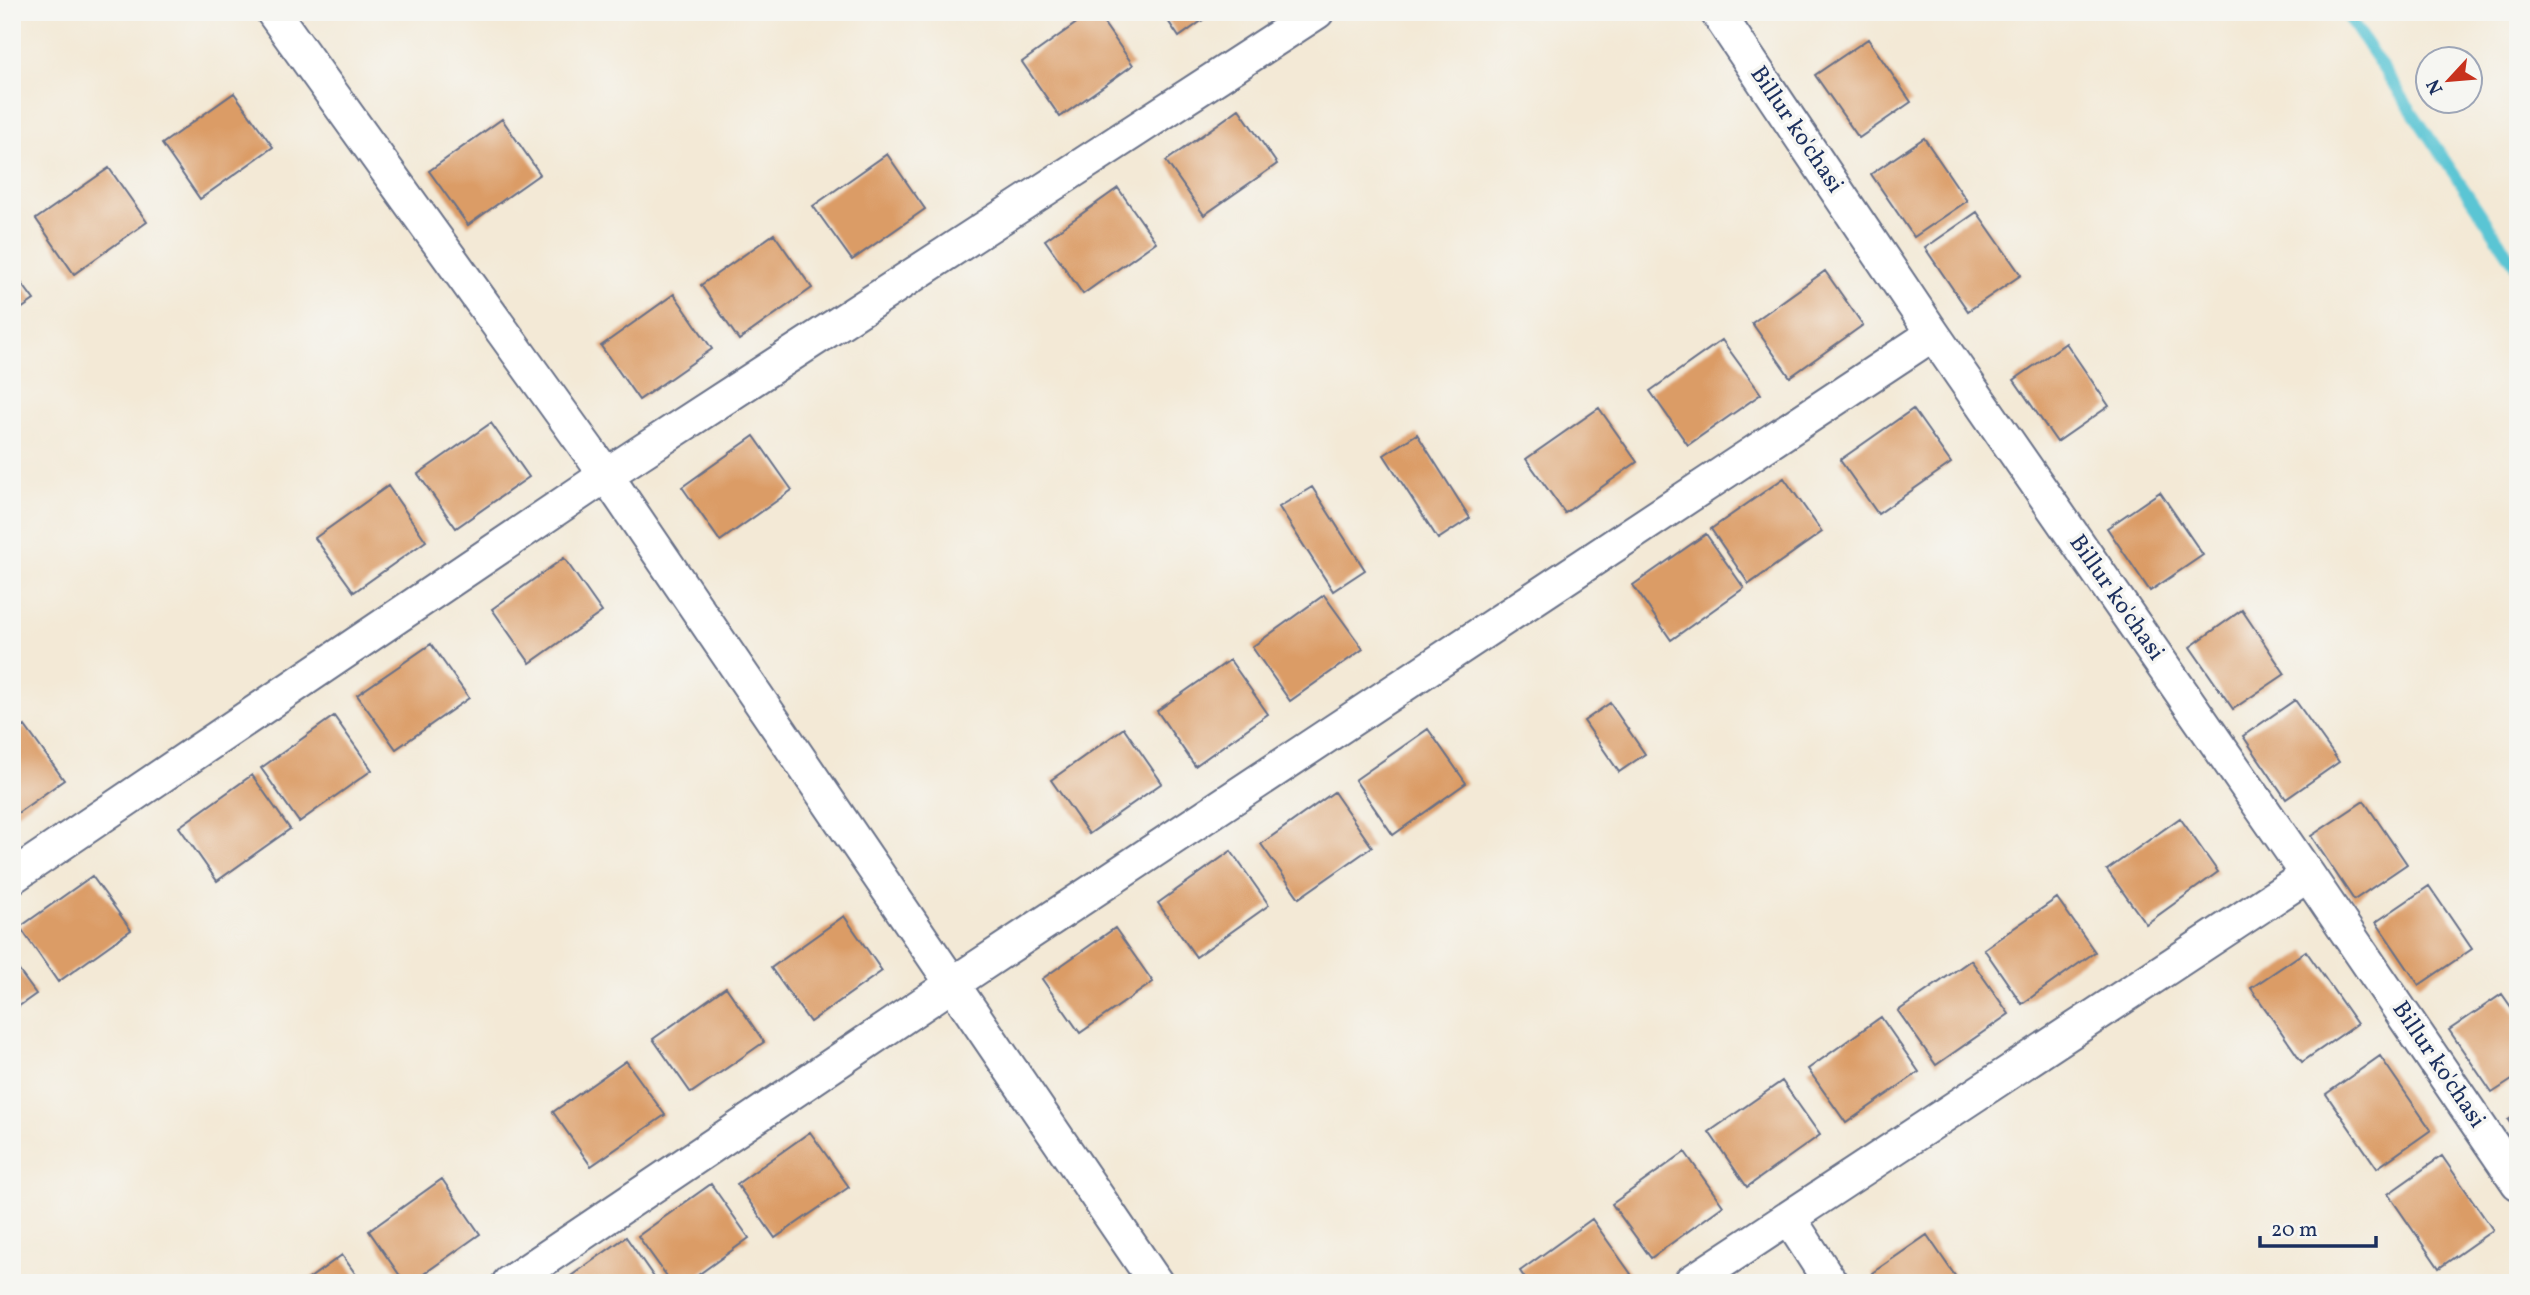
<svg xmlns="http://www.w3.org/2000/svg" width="2530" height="1295" font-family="Vollkorn,serif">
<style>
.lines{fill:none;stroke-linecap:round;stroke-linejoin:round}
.stream{stroke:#5ac5d4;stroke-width:12}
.building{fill:#db9c66}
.minor-casing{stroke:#677088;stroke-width:37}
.minor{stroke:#fff;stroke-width:33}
.labels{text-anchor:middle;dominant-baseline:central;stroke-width:7;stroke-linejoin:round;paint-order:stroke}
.street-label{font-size:24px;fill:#1b2f5e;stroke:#f6f6f2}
</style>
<rect width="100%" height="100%" fill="#f6f6f2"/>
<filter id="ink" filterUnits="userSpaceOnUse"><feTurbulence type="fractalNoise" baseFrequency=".0143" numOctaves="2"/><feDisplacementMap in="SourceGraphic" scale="14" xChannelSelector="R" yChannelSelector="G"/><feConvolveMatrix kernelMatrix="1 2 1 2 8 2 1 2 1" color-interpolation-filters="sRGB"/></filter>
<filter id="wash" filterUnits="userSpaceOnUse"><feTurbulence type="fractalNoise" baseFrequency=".00686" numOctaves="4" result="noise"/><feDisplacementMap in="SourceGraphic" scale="28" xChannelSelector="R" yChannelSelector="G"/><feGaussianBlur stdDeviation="1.57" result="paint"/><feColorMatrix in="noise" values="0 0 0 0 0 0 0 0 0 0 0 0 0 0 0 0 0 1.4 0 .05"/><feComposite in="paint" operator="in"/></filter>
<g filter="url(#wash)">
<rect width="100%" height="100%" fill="#f3e9d6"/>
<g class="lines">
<path class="stream" d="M 2345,12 L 2518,269"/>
</g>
<g id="blocks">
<path class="building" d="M 1092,12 L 1096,12 L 1133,65 L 1060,117 L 1022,62 Z
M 1162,12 L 1214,12 L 1179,37 Z
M 1868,39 L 1911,102 L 1859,138 L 1815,75 Z
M 234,93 L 273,147 L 200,199 L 162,144 Z
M 1239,109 L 1277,164 L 1204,215 L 1166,161 Z
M 502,119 L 540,174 L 468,225 L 429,171 Z
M 1924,138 L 1967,201 L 1914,237 L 1871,174 Z
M 887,154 L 925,209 L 852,260 L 813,206 Z
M 109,168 L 147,222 L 74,274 L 36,219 Z
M 1118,188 L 1156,242 L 1083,294 L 1045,240 Z
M 1977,212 L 2021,275 L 1968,311 L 1925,248 Z
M 774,234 L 812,288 L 739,340 L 701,285 Z
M 12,270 L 34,300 L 12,315 Z
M 1825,271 L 1863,325 L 1790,377 L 1752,323 Z
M 674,294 L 712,349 L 639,400 L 601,346 Z
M 1722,340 L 1761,394 L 1688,445 L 1650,391 Z
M 2066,343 L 2109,406 L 2057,442 L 2014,380 Z
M 1599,408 L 1637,462 L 1565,513 L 1526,459 Z
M 1913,409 L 1951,463 L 1878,514 L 1840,460 Z
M 491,423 L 529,477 L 456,528 L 418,474 Z
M 1417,434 L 1470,518 L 1438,539 L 1384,455 Z
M 754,436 L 792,490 L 720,541 L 682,487 Z
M 1784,478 L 1822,532 L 1749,584 L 1711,529 Z
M 388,486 L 426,541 L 354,592 L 315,538 Z
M 1312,487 L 1365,570 L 1333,591 L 1279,507 Z
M 2160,492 L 2203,555 L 2150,591 L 2107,528 Z
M 1706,534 L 1744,588 L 1671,640 L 1633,585 Z
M 564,558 L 602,612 L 530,663 L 492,609 Z
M 1324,595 L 1363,649 L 1290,701 L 1252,647 Z
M 2242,610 L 2285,674 L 2233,709 L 2190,647 Z
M 431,644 L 469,698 L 396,749 L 357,695 Z
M 1230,660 L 1268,714 L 1195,766 L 1157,711 Z
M 2295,700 L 2339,762 L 2286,799 L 2243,736 Z
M 1610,703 L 1645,754 L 1619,772 L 1584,721 Z
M 334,716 L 372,770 L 299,822 L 261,768 Z
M 25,726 L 64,780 L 12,817 L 12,735 Z
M 1124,728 L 1162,783 L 1089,834 L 1051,780 Z
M 1428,729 L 1466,783 L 1393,835 L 1355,780 Z
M 252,775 L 290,829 L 217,881 L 179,827 Z
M 1334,792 L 1372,847 L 1299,898 L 1261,844 Z
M 2364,801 L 2407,864 L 2354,900 L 2311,836 Z
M 2180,818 L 2218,872 L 2146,924 L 2107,870 Z
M 1231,851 L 1269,905 L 1196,957 L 1158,903 Z
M 92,876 L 131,930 L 58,982 L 20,927 Z
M 2429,886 L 2472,949 L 2419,985 L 2376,922 Z
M 2057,898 L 2095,952 L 2022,1004 L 1984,949 Z
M 844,916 L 882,971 L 810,1022 L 771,968 Z
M 1115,928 L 1153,982 L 1080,1033 L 1042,979 Z
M 2306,951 L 2357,1024 L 2302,1062 L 2251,988 Z
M 1971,960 L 2009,1014 L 1936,1065 L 1898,1011 Z
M 12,961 L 36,994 L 12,1011 Z
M 726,987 L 764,1042 L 691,1093 L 653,1039 Z
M 2502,994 L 2518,1017 L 2518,1076 L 2492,1093 L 2449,1030 Z
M 1881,1017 L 1919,1072 L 1846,1123 L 1808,1069 Z
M 2380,1056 L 2431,1130 L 2377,1168 L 2326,1094 Z
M 626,1061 L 665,1115 L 591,1166 L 553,1112 Z
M 1782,1081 L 1820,1135 L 1747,1187 L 1709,1132 Z
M 2518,1114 L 2518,1134 L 2508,1120 Z
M 810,1132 L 849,1187 L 775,1238 L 737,1184 Z
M 1685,1152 L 1723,1206 L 1651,1258 L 1612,1204 Z
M 2442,1156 L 2493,1230 L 2439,1268 L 2388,1194 Z
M 442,1179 L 480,1234 L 411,1283 L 405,1283 L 369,1231 Z
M 711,1184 L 749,1238 L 687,1283 L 672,1283 L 638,1236 Z
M 1592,1219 L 1631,1274 L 1618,1283 L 1528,1283 L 1520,1271 Z
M 1927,1235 L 1960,1283 L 1879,1283 L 1872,1273 Z
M 626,1237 L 658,1283 L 561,1283 Z
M 342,1255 L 362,1283 L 303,1283 Z"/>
</g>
</g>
<g filter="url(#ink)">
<use href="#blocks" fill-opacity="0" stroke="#677088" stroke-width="2"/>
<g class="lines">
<g class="minor-casing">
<path id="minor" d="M 273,12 L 606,475 L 1156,1283
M 1717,12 L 1933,334 L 2308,875 L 2518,1183
M 12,877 L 606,475 L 1317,12
M 1789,1218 L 1831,1283
M 509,1283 L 951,985 L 1933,334
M 1690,1283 L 2308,875"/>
</g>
<use href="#minor" class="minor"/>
</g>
</g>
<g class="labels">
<g class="street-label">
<text transform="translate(1796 130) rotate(56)">Billur ko'chasi</text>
<text transform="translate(2116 598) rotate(55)">Billur ko'chasi</text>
<text transform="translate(2438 1065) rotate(56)">Billur ko'chasi</text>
</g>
</g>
<rect width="2530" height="1295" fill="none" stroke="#f6f6f2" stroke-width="42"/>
<g transform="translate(2449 80) rotate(244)"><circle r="33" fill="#f6f6f2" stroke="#9ea6b7" stroke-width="2"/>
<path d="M0-5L12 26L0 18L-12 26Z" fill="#c8321e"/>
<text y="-10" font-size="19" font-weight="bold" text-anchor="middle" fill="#1b2f5e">N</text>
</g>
<path d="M2260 1236v10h116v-10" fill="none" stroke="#1b2f5e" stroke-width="3.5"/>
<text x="2271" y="1236" font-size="21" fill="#1b2f5e" stroke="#f6f6f2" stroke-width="5" paint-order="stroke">20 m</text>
</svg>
